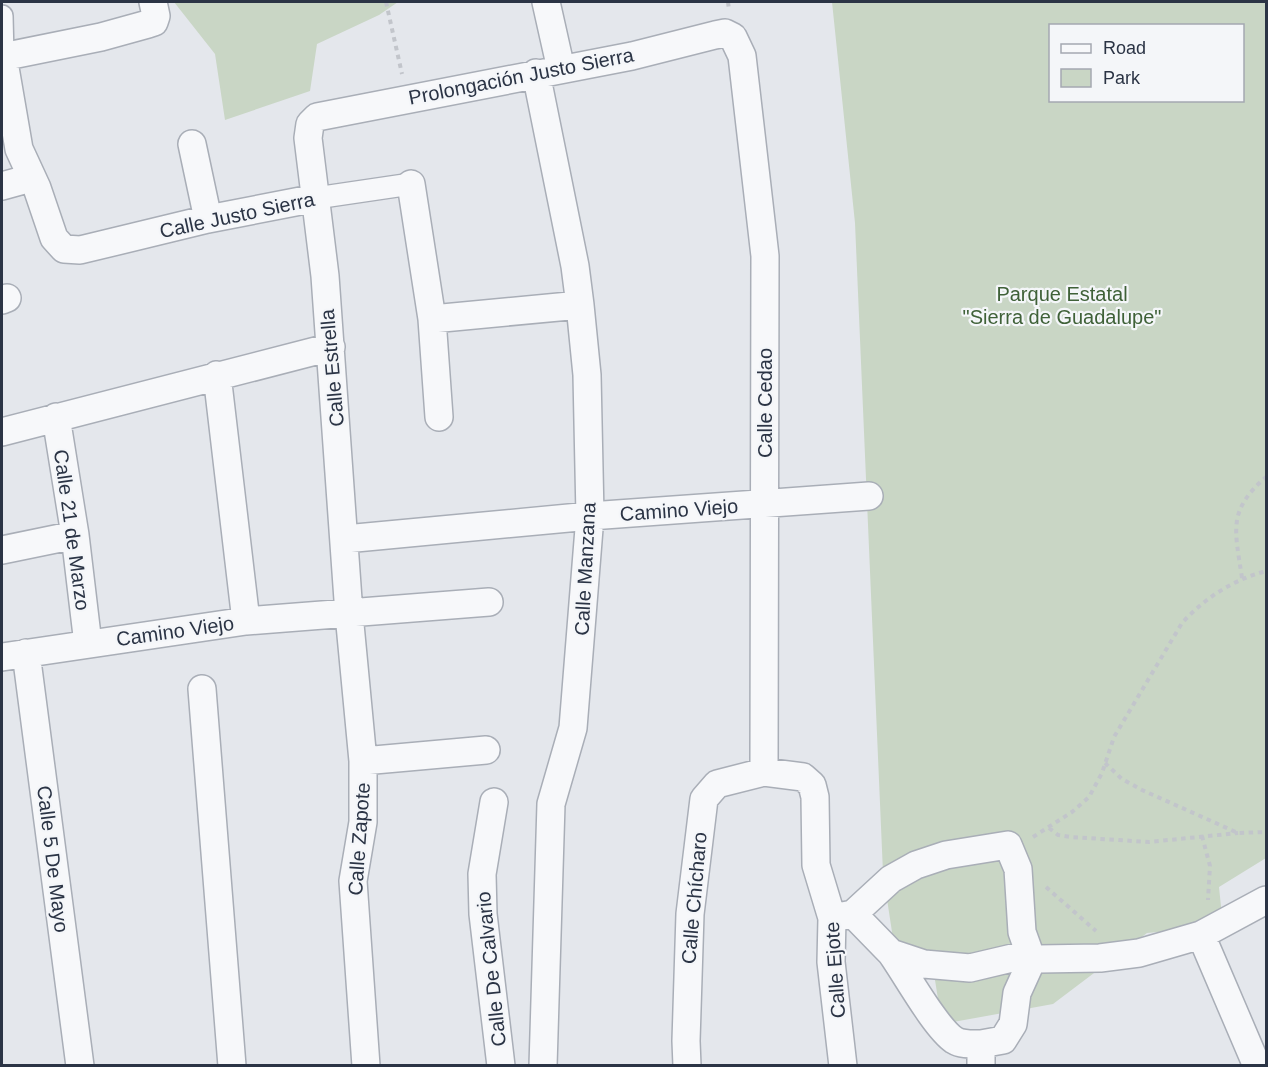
<svg xmlns="http://www.w3.org/2000/svg" width="1268" height="1067" font-family="Helvetica,sans-serif">
<style>
.green{fill:#c9d6c5;fill-rule:evenodd}
.lines{fill:none;stroke-linecap:round;stroke-linejoin:round}
.pedestrian-casing{stroke:#a9aeb7;stroke-width:24}
.minor-casing{stroke:#a9aeb7;stroke-width:30}
.path{stroke:#c2c5cb;stroke-width:4;stroke-dasharray:4.5 4.5;stroke-linecap:butt}
.pedestrian{stroke:#f7f8fa;stroke-width:21}
.minor{stroke:#f7f8fa;stroke-width:27}
.labels{text-anchor:middle;dominant-baseline:central;stroke-width:4.5;stroke-linejoin:round;paint-order:stroke}
.street-label{font-size:20px;fill:#2b3445;stroke:#f4f6f9}
.park-label{font-size:20px;fill:#3f6138;stroke:#f4f6f9}
</style>
<rect width="100%" height="100%" fill="#e4e7ec"/>
<path class="green" d="M 174,2 L 398,2 L 379,15 L 317,44 L 310,91 L 225,120 L 215,54 Z
M 832,2 L 1266,2 L 1266,858 L 1219,887 L 1223,926 L 1147,933 L 1053,1004 L 942,1024 L 931,955 L 896,958 L 883,873 L 855,223 ZM 1050,26 L 1242,26 L 1242,100 L 1050,100 Z"/>
<g class="lines">
<g class="pedestrian-casing">
<path id="pedestrian" d="M 2,16 L 3,56
M 316,198 L 411,184"/>
</g>
<g class="minor-casing">
<path id="minor" d="M 546,2 L 561,69
M 3,56 L 19,149 L 37,188 L 54,238 L 64,249 L 80,250 L 208,219 L 316,198
M 2,57 L 101,37 L 148,24 L 154,22 L 156,16 L 153,2
M 536,73 L 575,266 L 580,305 L 587,375 L 590,516 L 573,728 L 551,804 L 543,1066
M 192,144 L 208,219
M 411,184 L 432,319 L 439,417
M 2,186 L 31,178
M 2,300 L 7,298
M 432,319 L 580,305
M 217,375 L 246,621
M 56,417 L 75,535 L 88,644
M 2,432 L 331,347
M 345,539 L 590,516 L 869,496
M 2,550 L 75,535
M 26,653 L 80,1066
M 2,657 L 246,621 L 489,602
M 202,689 L 232,1066
M 363,761 L 486,750
M 494,802 L 482,874 L 483,914 L 501,1066
M 853,914 L 891,953 L 924,964 L 970,968 L 1021,956 L 1039,959 L 1100,958 L 1139,953 L 1201,935 L 1266,900
M 832,918 L 853,914 L 891,879 L 916,865 L 946,855 L 1008,845 L 1018,869 L 1022,932 L 1032,960 L 1017,993 L 1013,1024 L 1003,1040 L 981,1044 L 981,1066
M 1201,935 L 1257,1066
M 891,953 C 906,974 935,1027 954,1040 C 962,1045 972,1044 981,1044
M 366,1066 L 353,881 L 363,822 L 363,761 L 349,614 L 325,276 L 308,138 L 310,124 L 317,117 L 632,56 L 715,35 L 725,33 L 733,37 L 742,56 L 765,256 L 764,772
M 687,1066 L 686,1041 L 690,914 L 704,799 L 717,784 L 764,772 L 803,777 L 812,785 L 815,797 L 816,865 L 832,918 L 831,962 L 843,1066"/>
</g>
<path class="path" d="M 386,2 L 402,74
M 728,2 L 729,10
M 1242,578 C 1235,530 1227,511 1266,477
M 1105,763 L 1122,779 L 1142,790 L 1238,833 L 1266,832
M 1049,828 L 1058,835 L 1071,837 L 1149,842 L 1238,833
M 1202,836 L 1210,866 L 1208,900
M 1033,837 L 1072,812 L 1089,797 L 1102,773 L 1114,737 L 1182,623 C 1206,597 1233,580 1266,571
M 1046,887 L 1096,931"/>
<use href="#pedestrian" class="pedestrian"/>
<use href="#minor" class="minor"/>
</g>
<g class="labels">
<g class="street-label">
<text transform="translate(521 76) rotate(-11)">Prolongación Justo Sierra</text>
<text transform="translate(237 215) rotate(-12)">Calle Justo Sierra</text>
<text transform="translate(332 368) rotate(-95)">Calle Estrella</text>
<text transform="translate(765 403) rotate(-90)">Calle Cedao</text>
<text transform="translate(679 510) rotate(-4)">Camino Viejo</text>
<text transform="translate(72 530) rotate(82)">Calle 21 de Marzo</text>
<text transform="translate(585 569) rotate(-87)">Calle Manzana</text>
<text transform="translate(175 631) rotate(-8)">Camino Viejo</text>
<text transform="translate(359 839) rotate(-86)">Calle Zapote</text>
<text transform="translate(53 859) rotate(83)">Calle 5 De Mayo</text>
<text transform="translate(694 898) rotate(-85)">Calle Chícharo</text>
<text transform="translate(491 969) rotate(-96)">Calle De Calvario</text>
<text transform="translate(835 970) rotate(-94)">Calle Ejote</text>
</g>
<g class="park-label">
<text x="1062" y="294">Parque Estatal<tspan x="1062" dy="23">"Sierra de Guadalupe"</tspan></text>
</g>
</g>
<rect width="1268" height="1067" fill="none" stroke="#2b3445" stroke-width="6"/>
<rect x="1049" y="24" width="195" height="78" fill="#f4f6f9" stroke="#a4a8b1" stroke-width="1.5"/>
<rect x="1061" y="44" width="30" height="9" fill="#f7f8fa" stroke="#a4a8b1" stroke-width="1.5"/>
<text x="1103" y="54" font-size="18" fill="#2b3445">Road</text>
<rect x="1061" y="69" width="30" height="18" fill="#c9d6c5" stroke="#a4a8b1" stroke-width="1.5"/>
<text x="1103" y="84" font-size="18" fill="#2b3445">Park</text>
</svg>
